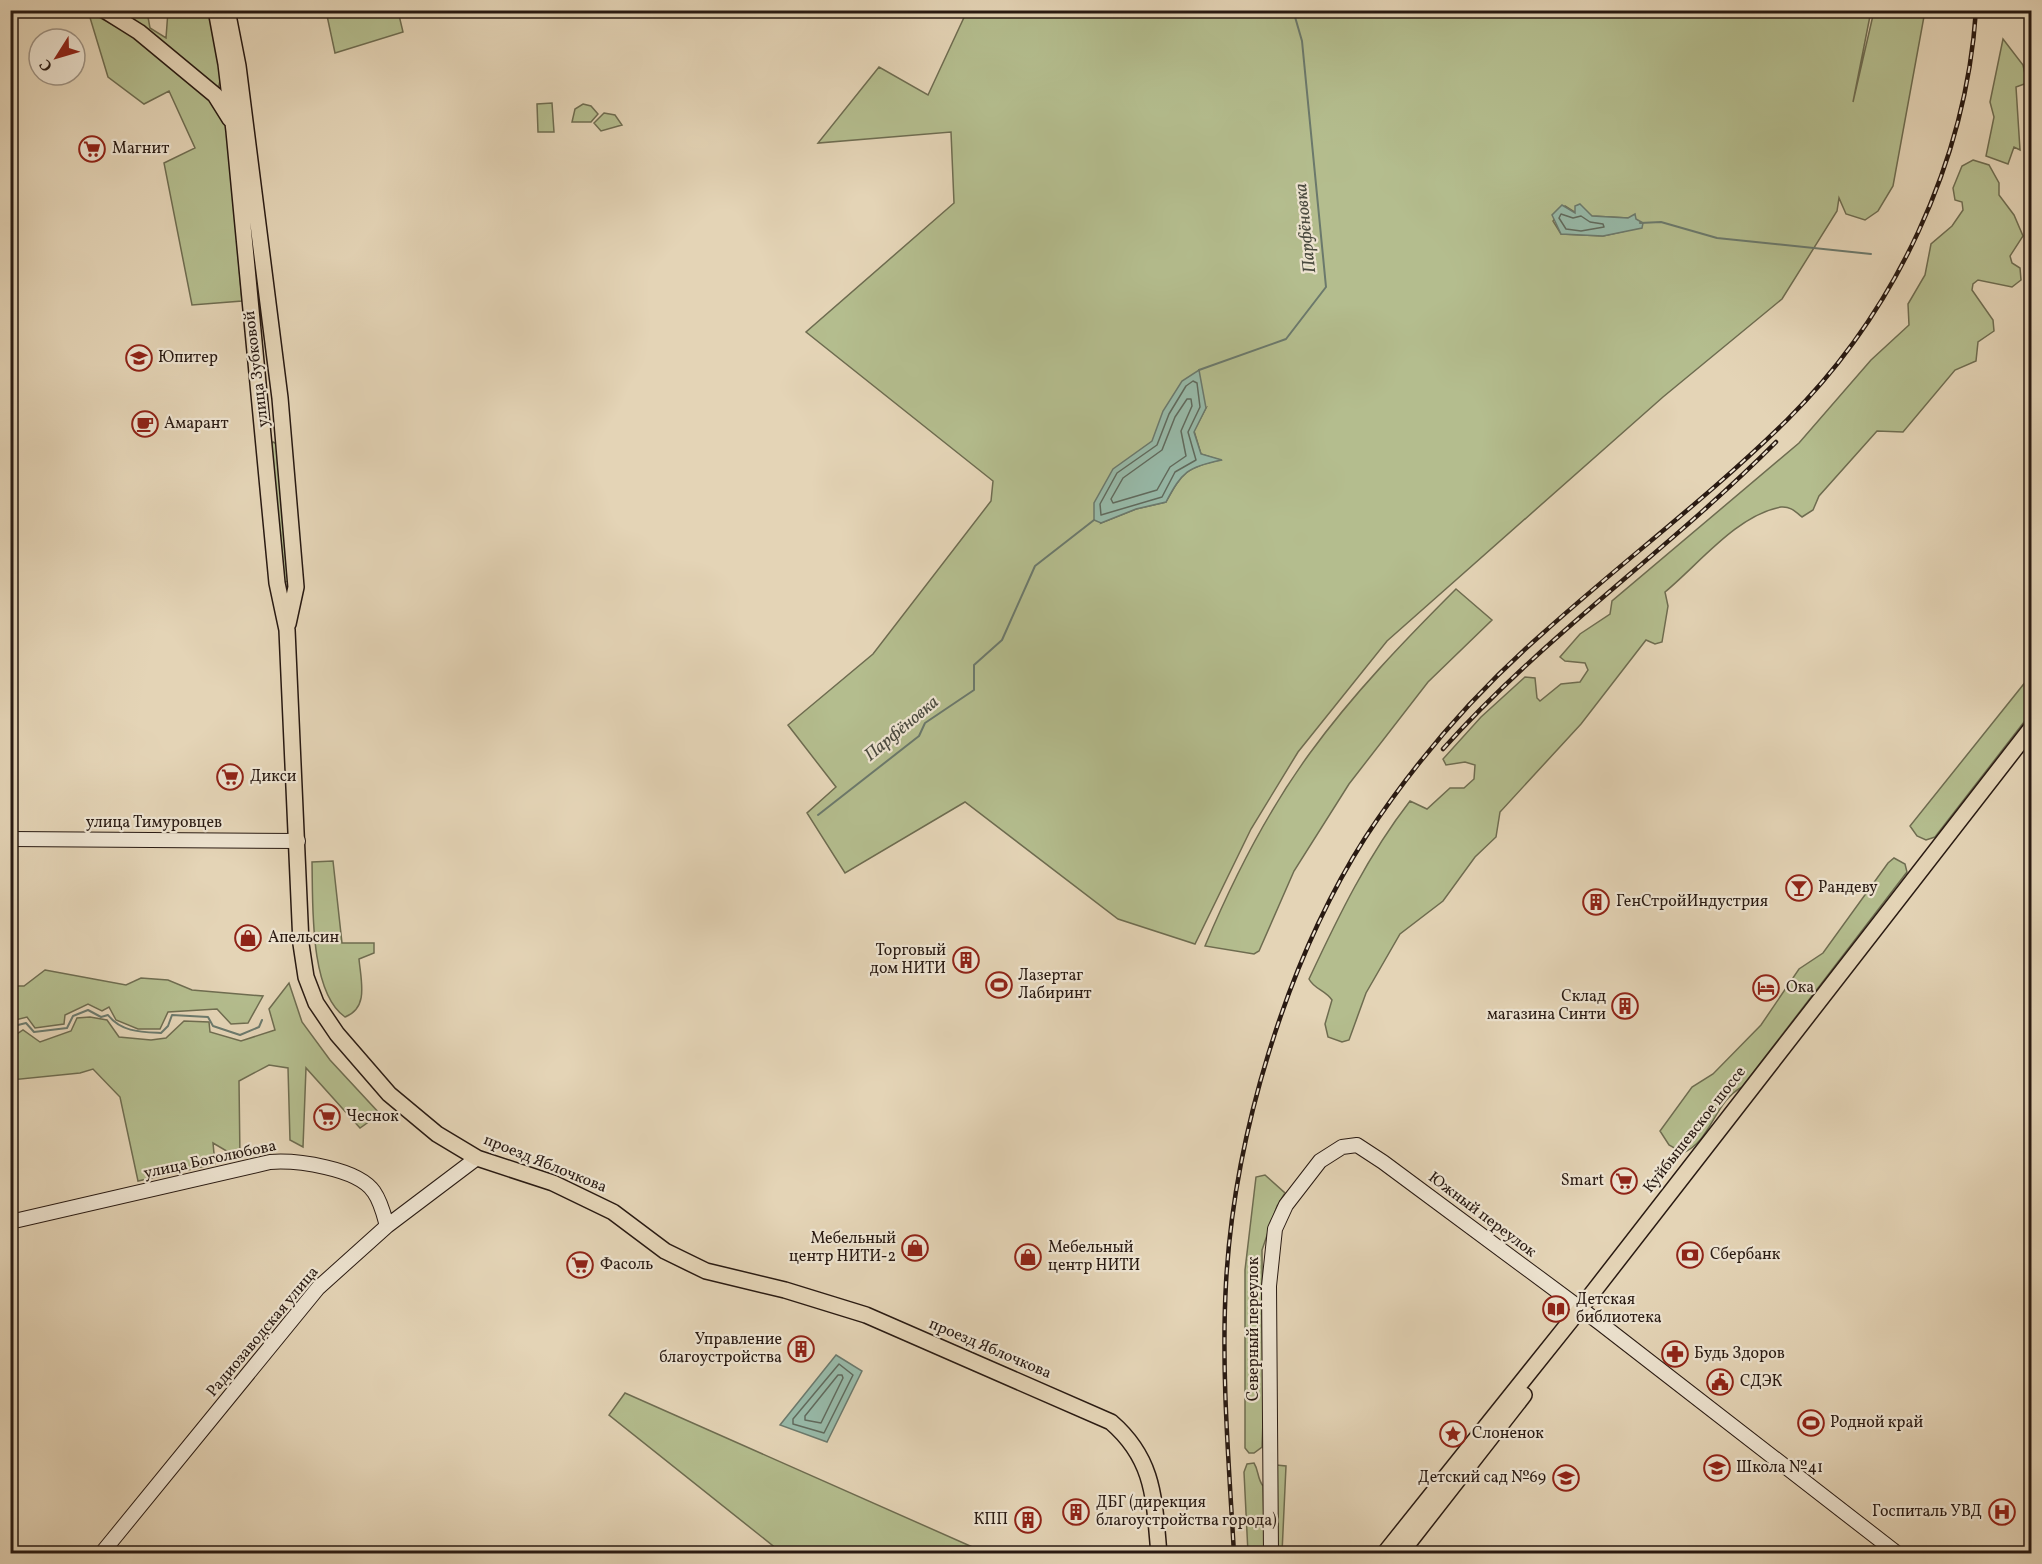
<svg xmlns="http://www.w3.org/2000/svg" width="2042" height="1564" font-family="Vollkorn,serif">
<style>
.green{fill:#b4bd8e;stroke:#6e6c50;stroke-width:1.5;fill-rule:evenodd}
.water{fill:#97b9a8;stroke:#6b796c;stroke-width:1.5}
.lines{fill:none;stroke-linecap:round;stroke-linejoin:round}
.shore{stroke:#606a5d;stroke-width:1.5}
.stream{stroke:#6b796c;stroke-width:2}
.secondary-casing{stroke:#291a12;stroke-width:16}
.primary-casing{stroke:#291a12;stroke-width:18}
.secondary{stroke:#ede3d0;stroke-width:14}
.primary{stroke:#e4d4b6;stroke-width:15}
.rail-casing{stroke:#291a12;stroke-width:4.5}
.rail{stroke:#ede3d0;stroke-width:2;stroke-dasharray:7;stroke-linecap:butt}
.labels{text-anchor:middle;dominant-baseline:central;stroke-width:4.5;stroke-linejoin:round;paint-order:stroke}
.poi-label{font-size:16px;fill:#291a12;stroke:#ede3d0;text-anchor:start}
.street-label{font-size:16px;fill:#291a12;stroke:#ede3d0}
.water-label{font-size:18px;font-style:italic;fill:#4a4a3f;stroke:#ede3d0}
</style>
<rect width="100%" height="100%" fill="#e4d4b6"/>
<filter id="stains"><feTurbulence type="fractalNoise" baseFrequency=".00333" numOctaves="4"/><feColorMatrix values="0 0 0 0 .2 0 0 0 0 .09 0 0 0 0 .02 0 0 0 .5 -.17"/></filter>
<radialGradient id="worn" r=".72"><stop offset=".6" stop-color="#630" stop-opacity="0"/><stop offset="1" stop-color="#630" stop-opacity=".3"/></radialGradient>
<path class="green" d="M 88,11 L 135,37 L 210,99 L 227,126 L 242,301 L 192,305 L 164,163 L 195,148 L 169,91 L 144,104 L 108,77 Z
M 117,11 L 138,11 L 148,17 L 150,28 L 166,38 L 168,11 L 209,11 L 222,71 L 218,90 Z
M 326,11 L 398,11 L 403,32 L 335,53 Z
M 967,11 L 1871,11 L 1853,102 L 1874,11 L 1925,11 L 1893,186 L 1878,211 L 1865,220 L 1846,214 L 1839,198 L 1837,211 L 1782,299 L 1663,397 L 1387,641 L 1298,752 L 1251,829 L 1195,944 L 1118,919 L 965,802 L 845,873 L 807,813 L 836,787 L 788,725 L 873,654 L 991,501 L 993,481 L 806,332 L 954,203 L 951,132 L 818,143 L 879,67 L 928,95 ZM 1565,206 L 1576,213 L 1585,211 L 1592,216 L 1628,218 L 1626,231 L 1603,236 L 1561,234 L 1553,221 ZM 1206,408 L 1194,431 L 1201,454 L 1220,460 C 1186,467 1182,473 1166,502 L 1136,509 L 1101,523 L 1134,455 Z
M 2003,39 L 2023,65 L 2027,83 L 2016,87 L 2020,150 L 2014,147 L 2008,164 L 1986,156 L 1994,117 L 1990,102 Z
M 552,103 L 554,132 L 538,132 L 537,104 Z
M 583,104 L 591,106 L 598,114 L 591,122 L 572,122 L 575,109 Z
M 604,113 L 615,115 L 622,125 L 601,131 L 594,123 Z
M 1973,160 L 1989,165 L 1999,183 L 1999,195 L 2014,215 L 2023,236 L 2010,256 L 2012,263 L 2020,268 L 2021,280 L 2012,287 L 1978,280 L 1973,284 L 1972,290 L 1993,320 L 1994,331 L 1978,342 L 1976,361 L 1955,370 L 1903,432 L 1877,431 L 1819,496 L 1813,510 L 1802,517 C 1796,512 1790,506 1781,507 C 1737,515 1699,564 1665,592 L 1668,606 L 1662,642 L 1655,644 L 1646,640 L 1581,724 L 1500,812 L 1496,837 L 1475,857 L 1443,901 L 1400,934 L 1366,993 L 1349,1040 L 1342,1042 L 1328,1037 L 1325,1024 L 1332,1000 C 1325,990 1314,989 1309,979 C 1338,917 1368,855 1410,801 L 1427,809 L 1450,788 L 1464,788 L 1474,779 L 1475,765 L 1465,762 L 1446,765 L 1443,759 L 1481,717 L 1525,677 L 1535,678 L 1537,698 L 1540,701 L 1561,684 L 1580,682 L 1588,670 L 1585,663 L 1565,661 L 1560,657 L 1580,634 L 1610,614 L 1612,601 L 1799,443 L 1871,360 L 1909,325 L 1908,304 L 1925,275 L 1931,244 L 1952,226 L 1963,210 L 1962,202 L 1955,200 L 1953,188 L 1962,166 Z
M 273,442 L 279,445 L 290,581 L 284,582 L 268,447 Z
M 1456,589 L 1492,620 L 1428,682 L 1349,784 L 1294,871 L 1259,951 L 1254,954 L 1205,946 C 1233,879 1267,812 1310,753 C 1353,694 1404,641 1456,589 Z
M 2031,675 L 2031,713 L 1935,837 L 1926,840 L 1917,836 L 1910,826 Z
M 1894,858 L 1905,864 L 1907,872 L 1742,1087 C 1714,1102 1712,1140 1683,1153 L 1669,1145 L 1660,1131 L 1692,1087 L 1713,1074 L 1761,1025 L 1799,969 L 1823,953 L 1888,863 Z
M 333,861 L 342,943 L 374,943 L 374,953 L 359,959 C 361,981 369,1008 345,1017 C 309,992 313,902 312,862 Z
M 45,970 L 126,985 L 141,978 L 168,980 L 192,990 L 263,996 L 248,1023 L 231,1024 L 217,1009 L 168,1012 L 160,1029 L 138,1029 L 116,1020 L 109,1007 L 102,1011 L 88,1004 L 65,1015 L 64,1024 L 35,1028 L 27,1017 L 11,1021 L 11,986 L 24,986 Z
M 289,983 L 302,1022 L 330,1060 L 380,1114 L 360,1128 L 306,1068 L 303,1147 L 290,1140 L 288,1068 L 269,1065 L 239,1081 L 240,1159 L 213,1143 L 215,1164 L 138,1181 L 120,1097 L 93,1069 L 80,1073 L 11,1080 L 11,1038 L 23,1030 L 40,1042 L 71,1031 L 77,1018 L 90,1017 L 107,1020 L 119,1037 L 151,1040 L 166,1038 L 184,1021 L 209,1022 L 210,1032 L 241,1041 L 275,1030 L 269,1009 Z
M 1265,1175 L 1285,1193 L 1277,1206 L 1262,1250 L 1263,1421 L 1262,1447 L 1254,1453 L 1249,1453 L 1245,1448 L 1245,1270 L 1256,1177 Z
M 625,1393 L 986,1553 L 782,1553 L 609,1415 Z
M 1254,1463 C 1259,1471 1257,1478 1263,1486 L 1265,1553 L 1248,1553 L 1244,1472 L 1247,1464 Z
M 1276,1465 L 1286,1466 L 1282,1553 L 1276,1553 Z"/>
<path class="water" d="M 1580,204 L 1592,216 L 1628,218 L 1635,214 L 1636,219 L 1643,223 L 1642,228 L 1603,236 L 1561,234 L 1552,215 L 1562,205 L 1575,213 L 1575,206 Z
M 1199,370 L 1206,408 L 1194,432 L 1201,454 L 1222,460 C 1187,467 1182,472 1166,502 L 1136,509 L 1101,523 L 1094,520 L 1094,503 L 1113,469 L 1152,441 L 1163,411 L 1182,381 Z
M 836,1355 L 862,1371 L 827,1442 L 780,1425 Z"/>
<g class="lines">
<path class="shore" d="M 1561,214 L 1573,218 L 1581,216 L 1590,222 L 1603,224 L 1604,227 L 1581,231 L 1566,229 L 1559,218 Z
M 1193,381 L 1197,383 L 1200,407 L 1188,432 L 1196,460 L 1175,472 L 1162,497 L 1101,515 L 1100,504 L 1117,473 L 1157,445 L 1169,414 L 1186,386 Z
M 1187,399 L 1191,399 L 1192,406 L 1181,431 L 1186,456 L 1170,467 L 1157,490 L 1113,503 L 1111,499 L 1123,478 L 1162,450 L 1175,417 Z
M 839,1364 L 853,1375 L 824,1433 L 793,1424 L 793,1419 Z
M 838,1375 L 842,1375 L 843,1378 L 821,1423 L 805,1420 L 805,1416 Z"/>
<path class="stream" d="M 1640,223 L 1661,222 L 1717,238 L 1871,254
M 1199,370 L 1286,339 L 1326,287 L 1302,41 L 1293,10
M 818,815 L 919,736 L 925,723 L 974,690 L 974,665 L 1002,640 L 1035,566 L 1094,520
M 10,1027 L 26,1023 L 34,1032 L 67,1028 L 73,1016 L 88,1010 L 101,1017 L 108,1015 C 121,1032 141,1032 161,1033 L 168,1026 L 172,1015 L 208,1017 L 213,1026 L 240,1035 L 259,1027 L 262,1020"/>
<g class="secondary-casing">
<path id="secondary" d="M 10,839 L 298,841
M 10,1222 L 270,1162 C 296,1160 358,1168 374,1192 C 381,1202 384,1215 387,1226
M 101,1554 L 318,1288 L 387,1226 L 477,1158
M 1271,1554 L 1269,1286 L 1275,1229 L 1286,1205 L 1320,1161 L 1342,1147 L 1357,1145 L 1383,1162 L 1600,1323 L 1898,1554"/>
</g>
<g class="primary-casing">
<path id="primary" d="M 104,10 L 139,32 L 215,95 L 230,119
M 216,10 L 226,64 L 234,131 L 277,583 L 287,630 L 301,944 L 306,977 L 316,1003 L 337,1034 L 389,1094 L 437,1134 L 477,1158 L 553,1183 L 613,1212 L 665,1251 L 706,1271 L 785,1290 L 866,1315 L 1111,1422 C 1155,1460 1154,1500 1159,1554
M 227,10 L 238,66 L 280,398 L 296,587 L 288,624
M 1384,1554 L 1580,1309 L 2032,727
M 1400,1554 L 1524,1395"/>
</g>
<use href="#secondary" class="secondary"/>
<use href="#primary" class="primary"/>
<g class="rail-casing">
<path id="rail" d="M 1443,749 C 1544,636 1670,549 1776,442
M 1234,1554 C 1229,1464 1221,1372 1226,1283 C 1234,1137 1286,962 1365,838 C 1414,763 1475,693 1542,634 C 1622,562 1710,496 1787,420 C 1895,313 1966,162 1976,10"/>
</g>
<use href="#rail" class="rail"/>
</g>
<defs>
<g id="supermarket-ring" transform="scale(1.35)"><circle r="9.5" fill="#ede3d0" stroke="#8f2418" stroke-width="1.5"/><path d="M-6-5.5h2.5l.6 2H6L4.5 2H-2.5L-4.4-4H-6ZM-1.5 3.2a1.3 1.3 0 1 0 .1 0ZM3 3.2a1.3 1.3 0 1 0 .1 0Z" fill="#8f2418"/></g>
<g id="school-ring" transform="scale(1.35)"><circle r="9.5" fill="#ede3d0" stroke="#8f2418" stroke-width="1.5"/><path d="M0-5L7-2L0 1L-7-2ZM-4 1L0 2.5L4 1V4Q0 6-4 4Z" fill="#8f2418"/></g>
<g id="cafe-ring" transform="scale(1.35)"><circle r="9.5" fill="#ede3d0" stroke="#8f2418" stroke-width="1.5"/><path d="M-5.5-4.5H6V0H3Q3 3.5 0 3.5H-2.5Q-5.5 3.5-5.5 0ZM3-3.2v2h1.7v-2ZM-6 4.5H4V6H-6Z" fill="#8f2418"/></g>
<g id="bar-ring" transform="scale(1.35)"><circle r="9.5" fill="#ede3d0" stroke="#8f2418" stroke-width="1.5"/><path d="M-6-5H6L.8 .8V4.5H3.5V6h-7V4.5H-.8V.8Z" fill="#8f2418"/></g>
<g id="building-ring" transform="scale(1.35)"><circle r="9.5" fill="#ede3d0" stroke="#8f2418" stroke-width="1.5"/><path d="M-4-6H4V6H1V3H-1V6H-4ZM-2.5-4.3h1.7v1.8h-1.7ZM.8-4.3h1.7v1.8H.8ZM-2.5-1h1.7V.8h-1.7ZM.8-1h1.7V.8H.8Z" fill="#8f2418"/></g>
<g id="shop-ring" transform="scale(1.35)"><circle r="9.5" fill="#ede3d0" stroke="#8f2418" stroke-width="1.5"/><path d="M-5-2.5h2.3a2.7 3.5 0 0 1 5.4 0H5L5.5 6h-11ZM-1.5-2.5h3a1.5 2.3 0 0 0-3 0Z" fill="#8f2418"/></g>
<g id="stadium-ring" transform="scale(1.35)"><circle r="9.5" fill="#ede3d0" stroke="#8f2418" stroke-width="1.5"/><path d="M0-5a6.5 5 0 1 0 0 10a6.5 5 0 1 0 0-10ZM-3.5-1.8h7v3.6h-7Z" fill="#8f2418"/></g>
<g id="hotel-ring" transform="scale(1.35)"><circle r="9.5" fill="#ede3d0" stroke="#8f2418" stroke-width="1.5"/><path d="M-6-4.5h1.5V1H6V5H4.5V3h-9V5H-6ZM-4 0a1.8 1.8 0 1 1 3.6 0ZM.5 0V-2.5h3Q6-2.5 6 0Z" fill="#8f2418"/></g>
<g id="bank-ring" transform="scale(1.35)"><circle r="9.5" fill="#ede3d0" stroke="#8f2418" stroke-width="1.5"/><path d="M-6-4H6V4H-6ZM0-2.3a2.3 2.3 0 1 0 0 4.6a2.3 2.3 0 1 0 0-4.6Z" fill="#8f2418"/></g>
<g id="library-ring" transform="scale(1.35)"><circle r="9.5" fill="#ede3d0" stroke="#8f2418" stroke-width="1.5"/><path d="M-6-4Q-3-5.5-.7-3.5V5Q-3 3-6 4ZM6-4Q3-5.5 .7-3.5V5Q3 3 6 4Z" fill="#8f2418"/></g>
<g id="pharmacy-ring" transform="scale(1.35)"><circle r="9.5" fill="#ede3d0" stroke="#8f2418" stroke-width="1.5"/><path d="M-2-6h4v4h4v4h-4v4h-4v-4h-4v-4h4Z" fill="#8f2418"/></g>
<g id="civic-ring" transform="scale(1.35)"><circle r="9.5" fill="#ede3d0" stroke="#8f2418" stroke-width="1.5"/><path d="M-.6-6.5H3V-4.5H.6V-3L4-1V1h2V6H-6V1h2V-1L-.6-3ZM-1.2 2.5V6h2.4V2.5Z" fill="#8f2418"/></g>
<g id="sight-ring" transform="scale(1.35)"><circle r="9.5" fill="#ede3d0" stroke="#8f2418" stroke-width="1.5"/><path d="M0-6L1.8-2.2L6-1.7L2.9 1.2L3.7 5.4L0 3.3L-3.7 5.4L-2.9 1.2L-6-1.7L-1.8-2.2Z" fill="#8f2418"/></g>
<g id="hospital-ring" transform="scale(1.35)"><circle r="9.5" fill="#ede3d0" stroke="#8f2418" stroke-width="1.5"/><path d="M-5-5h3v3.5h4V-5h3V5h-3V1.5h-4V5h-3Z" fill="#8f2418"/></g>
</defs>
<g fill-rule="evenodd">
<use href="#supermarket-ring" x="92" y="149"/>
<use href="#school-ring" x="139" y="358"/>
<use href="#cafe-ring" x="145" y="424"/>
<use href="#supermarket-ring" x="230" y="777"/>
<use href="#bar-ring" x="1799" y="888"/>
<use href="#building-ring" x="1596" y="902"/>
<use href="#shop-ring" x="248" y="938"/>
<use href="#building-ring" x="966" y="960"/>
<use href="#stadium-ring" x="999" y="985"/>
<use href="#hotel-ring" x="1766" y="988"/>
<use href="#building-ring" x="1625" y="1006"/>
<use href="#supermarket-ring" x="327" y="1117"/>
<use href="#supermarket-ring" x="1624" y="1181"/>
<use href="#shop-ring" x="915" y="1248"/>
<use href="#bank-ring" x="1690" y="1255"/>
<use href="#shop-ring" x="1028" y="1257"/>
<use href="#supermarket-ring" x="580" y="1265"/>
<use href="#library-ring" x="1556" y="1309"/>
<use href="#building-ring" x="801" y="1349"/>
<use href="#pharmacy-ring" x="1675" y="1354"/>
<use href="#civic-ring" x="1720" y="1382"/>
<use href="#stadium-ring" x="1811" y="1423"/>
<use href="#sight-ring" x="1453" y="1434"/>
<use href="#school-ring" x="1717" y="1468"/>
<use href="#school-ring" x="1566" y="1478"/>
<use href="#building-ring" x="1076" y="1512"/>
<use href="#hospital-ring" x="2002" y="1512"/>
<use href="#building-ring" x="1028" y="1520"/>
</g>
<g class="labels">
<g class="poi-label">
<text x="112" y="149">Магнит</text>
<text x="158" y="358">Юпитер</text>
<text x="164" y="424">Амарант</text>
<text x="250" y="777">Дикси</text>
<text x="1818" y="888">Рандеву</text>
<text x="1616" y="902">ГенСтройИндустрия</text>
<text x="268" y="938">Апельсин</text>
<text x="946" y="951" text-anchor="end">Торговый<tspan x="946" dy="18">дом НИТИ</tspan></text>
<text x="1018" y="976">Лазертаг<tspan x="1018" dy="18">Лабиринт</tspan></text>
<text x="1786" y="988">Ока</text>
<text x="1606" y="997" text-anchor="end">Склад<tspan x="1606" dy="18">магазина Синти</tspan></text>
<text x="346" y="1117">Чеснок</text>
<text x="1604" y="1181" text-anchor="end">Smart</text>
<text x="896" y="1239" text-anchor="end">Мебельный<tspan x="896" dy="18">центр НИТИ-2</tspan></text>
<text x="1048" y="1248">Мебельный<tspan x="1048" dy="18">центр НИТИ</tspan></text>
<text x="1710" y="1255">Сбербанк</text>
<text x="600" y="1265">Фасоль</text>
<text x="1576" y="1300">Детская<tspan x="1576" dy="18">библиотека</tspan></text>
<text x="782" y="1340" text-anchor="end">Управление<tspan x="782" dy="18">благоустройства</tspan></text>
<text x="1694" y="1354">Будь Здоров</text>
<text x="1740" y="1382">СДЭК</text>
<text x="1830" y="1423">Родной край</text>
<text x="1472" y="1434">Слоненок</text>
<text x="1736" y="1468">Школа №41</text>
<text x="1546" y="1478" text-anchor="end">Детский сад №69</text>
<text x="1096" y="1503">ДБГ (дирекция<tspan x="1096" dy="18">благоустройства города)</tspan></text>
<text x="1982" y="1512" text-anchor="end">Госпиталь УВД</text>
<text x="1008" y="1520" text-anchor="end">КПП</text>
</g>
<g class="street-label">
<text transform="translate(257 369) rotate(-97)">улица Зубковой</text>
<text x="154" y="823">улица Тимуровцев</text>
<text transform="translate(1695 1130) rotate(-52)">Куйбышевское шоссе</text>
<text transform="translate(210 1160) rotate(-12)">улица Боголюбова</text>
<text transform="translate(545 1164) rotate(22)">проезд Яблочкова</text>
<text transform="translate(1482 1215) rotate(37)">Южный переулок</text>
<text transform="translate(1254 1329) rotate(-90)">Северный переулок</text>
<text transform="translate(263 1332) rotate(-50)">Радиозаводская улица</text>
<text transform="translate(990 1349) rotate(23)">проезд Яблочкова</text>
</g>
<g class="water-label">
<text transform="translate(1306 228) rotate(-96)">Парфёновка</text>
<text transform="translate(902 729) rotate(-40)">Парфёновка</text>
</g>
</g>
<rect width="2042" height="1564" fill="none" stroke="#e4d4b6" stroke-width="36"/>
<rect x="12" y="12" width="2018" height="1540" fill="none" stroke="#291a12" stroke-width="3"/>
<rect x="18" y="18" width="2006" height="1528" fill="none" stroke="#291a12" stroke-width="1.5"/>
<g transform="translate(57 57) rotate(233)"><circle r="28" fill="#ede3d0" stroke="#9f9384" stroke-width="1.5"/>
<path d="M0-4.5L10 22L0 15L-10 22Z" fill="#8f2418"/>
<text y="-9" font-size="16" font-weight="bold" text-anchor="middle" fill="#291a12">С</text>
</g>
<rect width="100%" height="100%" filter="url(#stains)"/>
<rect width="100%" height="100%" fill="url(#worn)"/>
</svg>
